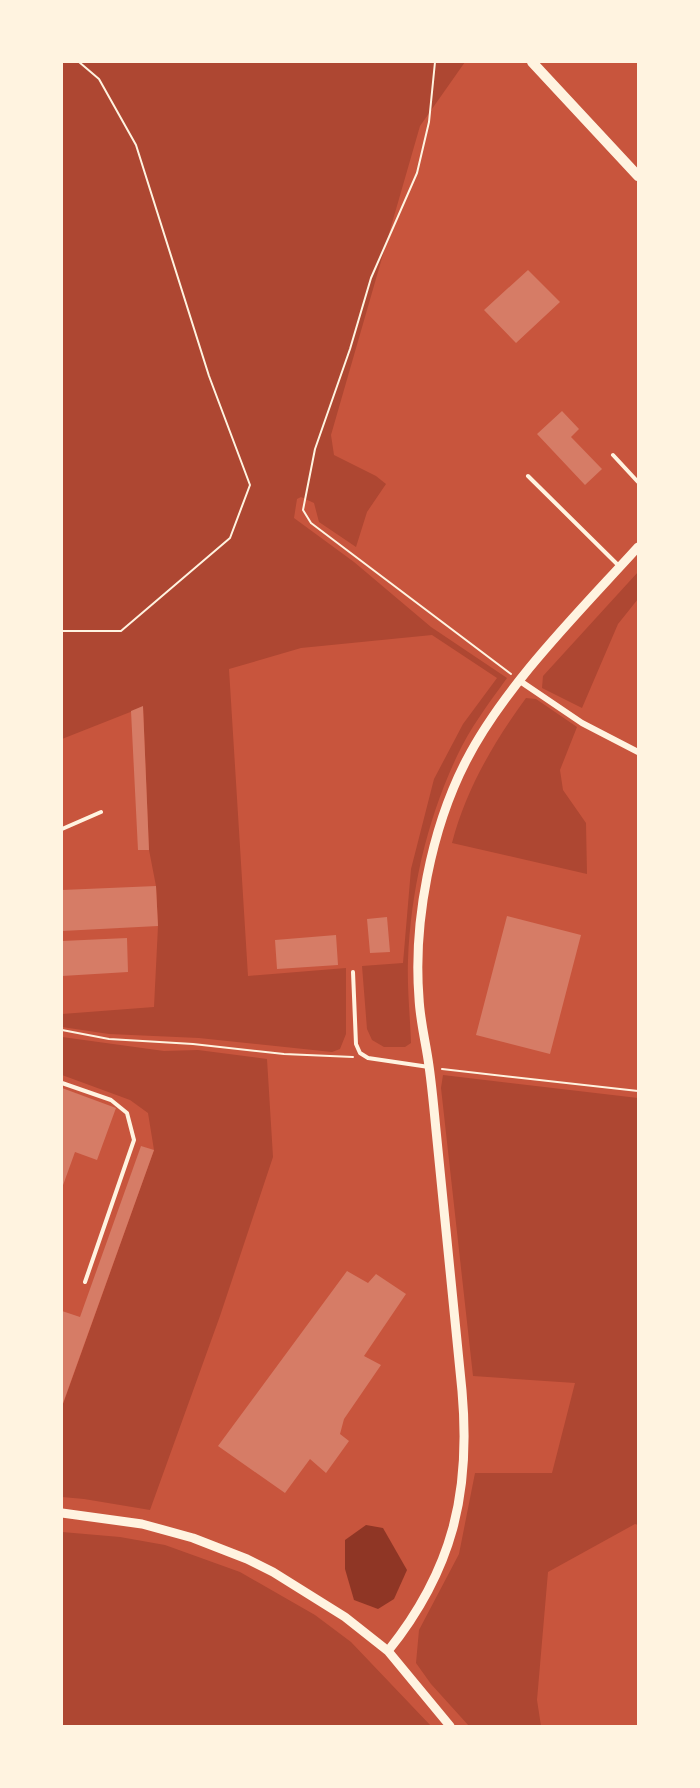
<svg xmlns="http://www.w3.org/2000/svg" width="700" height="1788" font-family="Roboto,sans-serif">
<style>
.green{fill:#ae4732}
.water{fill:#8f3625}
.building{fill:#d67c66}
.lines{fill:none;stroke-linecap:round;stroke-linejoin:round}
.path{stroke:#fff3e0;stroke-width:2}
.service{stroke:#fff3e0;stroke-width:4}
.minor{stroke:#fff3e0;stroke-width:6}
.tertiary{stroke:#fff3e0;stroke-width:9}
.secondary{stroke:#fff3e0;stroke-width:10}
</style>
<rect width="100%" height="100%" fill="#c8553d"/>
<path class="green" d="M 62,62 L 465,62 L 420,126 L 331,435 L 334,455 L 376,476 L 386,484 L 367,512 L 356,547 L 319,522 L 314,503 L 301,497 L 297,499 L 294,518 L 354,562 L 431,627 L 507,678 C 489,703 470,728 457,756 C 427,820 411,889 408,960 C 407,987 410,1015 411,1043 L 405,1047 L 384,1047 L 372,1040 L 367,1029 L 362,966 L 403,963 L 411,869 L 434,779 L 463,724 L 497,678 L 432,635 L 301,648 L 229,669 L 248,976 L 346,968 L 346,1034 L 340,1049 L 332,1052 L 199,1038 L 109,1034 L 62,1027 L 62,1014 L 154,1007 L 158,926 L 156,886 L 149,850 L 143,707 L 62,739 Z
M 638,572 L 638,599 L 618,624 L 582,708 L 542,688 L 543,676 Z
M 526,698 L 536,699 L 577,727 L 560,770 L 563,790 L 586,823 L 587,874 L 452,843 C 466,789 494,742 526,698 Z
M 62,1037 L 164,1051 L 198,1050 L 267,1059 L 273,1157 L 220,1316 L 150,1510 L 84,1499 L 62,1497 L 62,1407 L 154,1150 L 148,1113 L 130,1100 L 62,1075 Z
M 443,1075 L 638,1098 L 638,1525 L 635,1524 L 548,1572 L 537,1700 L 541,1726 L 469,1726 L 431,1684 L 416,1663 L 419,1630 L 459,1554 L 475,1473 L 552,1473 L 575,1383 L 473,1376 L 441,1088 Z
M 62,1532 L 120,1537 L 165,1545 L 240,1572 L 315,1615 L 351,1642 L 431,1726 L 62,1726 Z"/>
<path class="water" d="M 366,1525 L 383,1528 L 407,1570 L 394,1599 L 378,1609 L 354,1600 L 345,1569 L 345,1540 Z"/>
<path class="building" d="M 528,270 L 560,302 L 516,343 L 484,310 Z
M 562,411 L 579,429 L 571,437 L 602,469 L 585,485 L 537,434 Z
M 143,706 L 149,850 L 138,850 L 131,711 Z
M 156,886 L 158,926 L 62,931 L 62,890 Z
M 507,916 L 581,935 L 550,1054 L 476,1035 Z
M 387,917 L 390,952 L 370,953 L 367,919 Z
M 336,935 L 338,965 L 277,969 L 275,940 Z
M 127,938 L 128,972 L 62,976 L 62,941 Z
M 62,1088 L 116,1108 L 97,1160 L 75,1152 L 62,1188 Z
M 141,1146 L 154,1150 L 62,1406 L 62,1311 L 80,1317 Z
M 347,1271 L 368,1283 L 376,1274 L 406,1294 L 364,1356 L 381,1365 L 344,1419 L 340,1434 L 349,1441 L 326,1473 L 310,1459 L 285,1493 L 218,1446 Z"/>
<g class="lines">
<path class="path" d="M 435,62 L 429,122 L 417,173 L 371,278 L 350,349 L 315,449 L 303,510 L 311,523 L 511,674
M 62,631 L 121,631 L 230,538 L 250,485 L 209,376 L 136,145 L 99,79 L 79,62
M 62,1030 L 109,1039 L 193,1044 L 284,1054 L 353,1057
M 442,1069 L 638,1091"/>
<path class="service" d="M 613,455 L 638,482
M 528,476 L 619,566
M 62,829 L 101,812
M 353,972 L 356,1044 L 360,1053 L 368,1058 L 429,1067
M 62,1083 L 111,1100 L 127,1113 L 134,1140 L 85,1282"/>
<path class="minor" d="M 520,681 L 582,723 L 638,752"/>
<path class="tertiary" d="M 62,1513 L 142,1524 L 193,1538 L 247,1559 L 273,1572 L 345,1617 L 388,1651 L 450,1726
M 388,1651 C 453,1570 471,1492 462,1391 C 453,1304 445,1217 436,1130 C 434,1109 432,1087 429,1066 C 426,1043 420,1021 419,998 C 413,922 431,829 466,761 C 505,685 580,611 638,547"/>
<path class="secondary" d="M 532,62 L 638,176"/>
</g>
<rect width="700" height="1788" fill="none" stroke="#fff3e0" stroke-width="126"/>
</svg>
